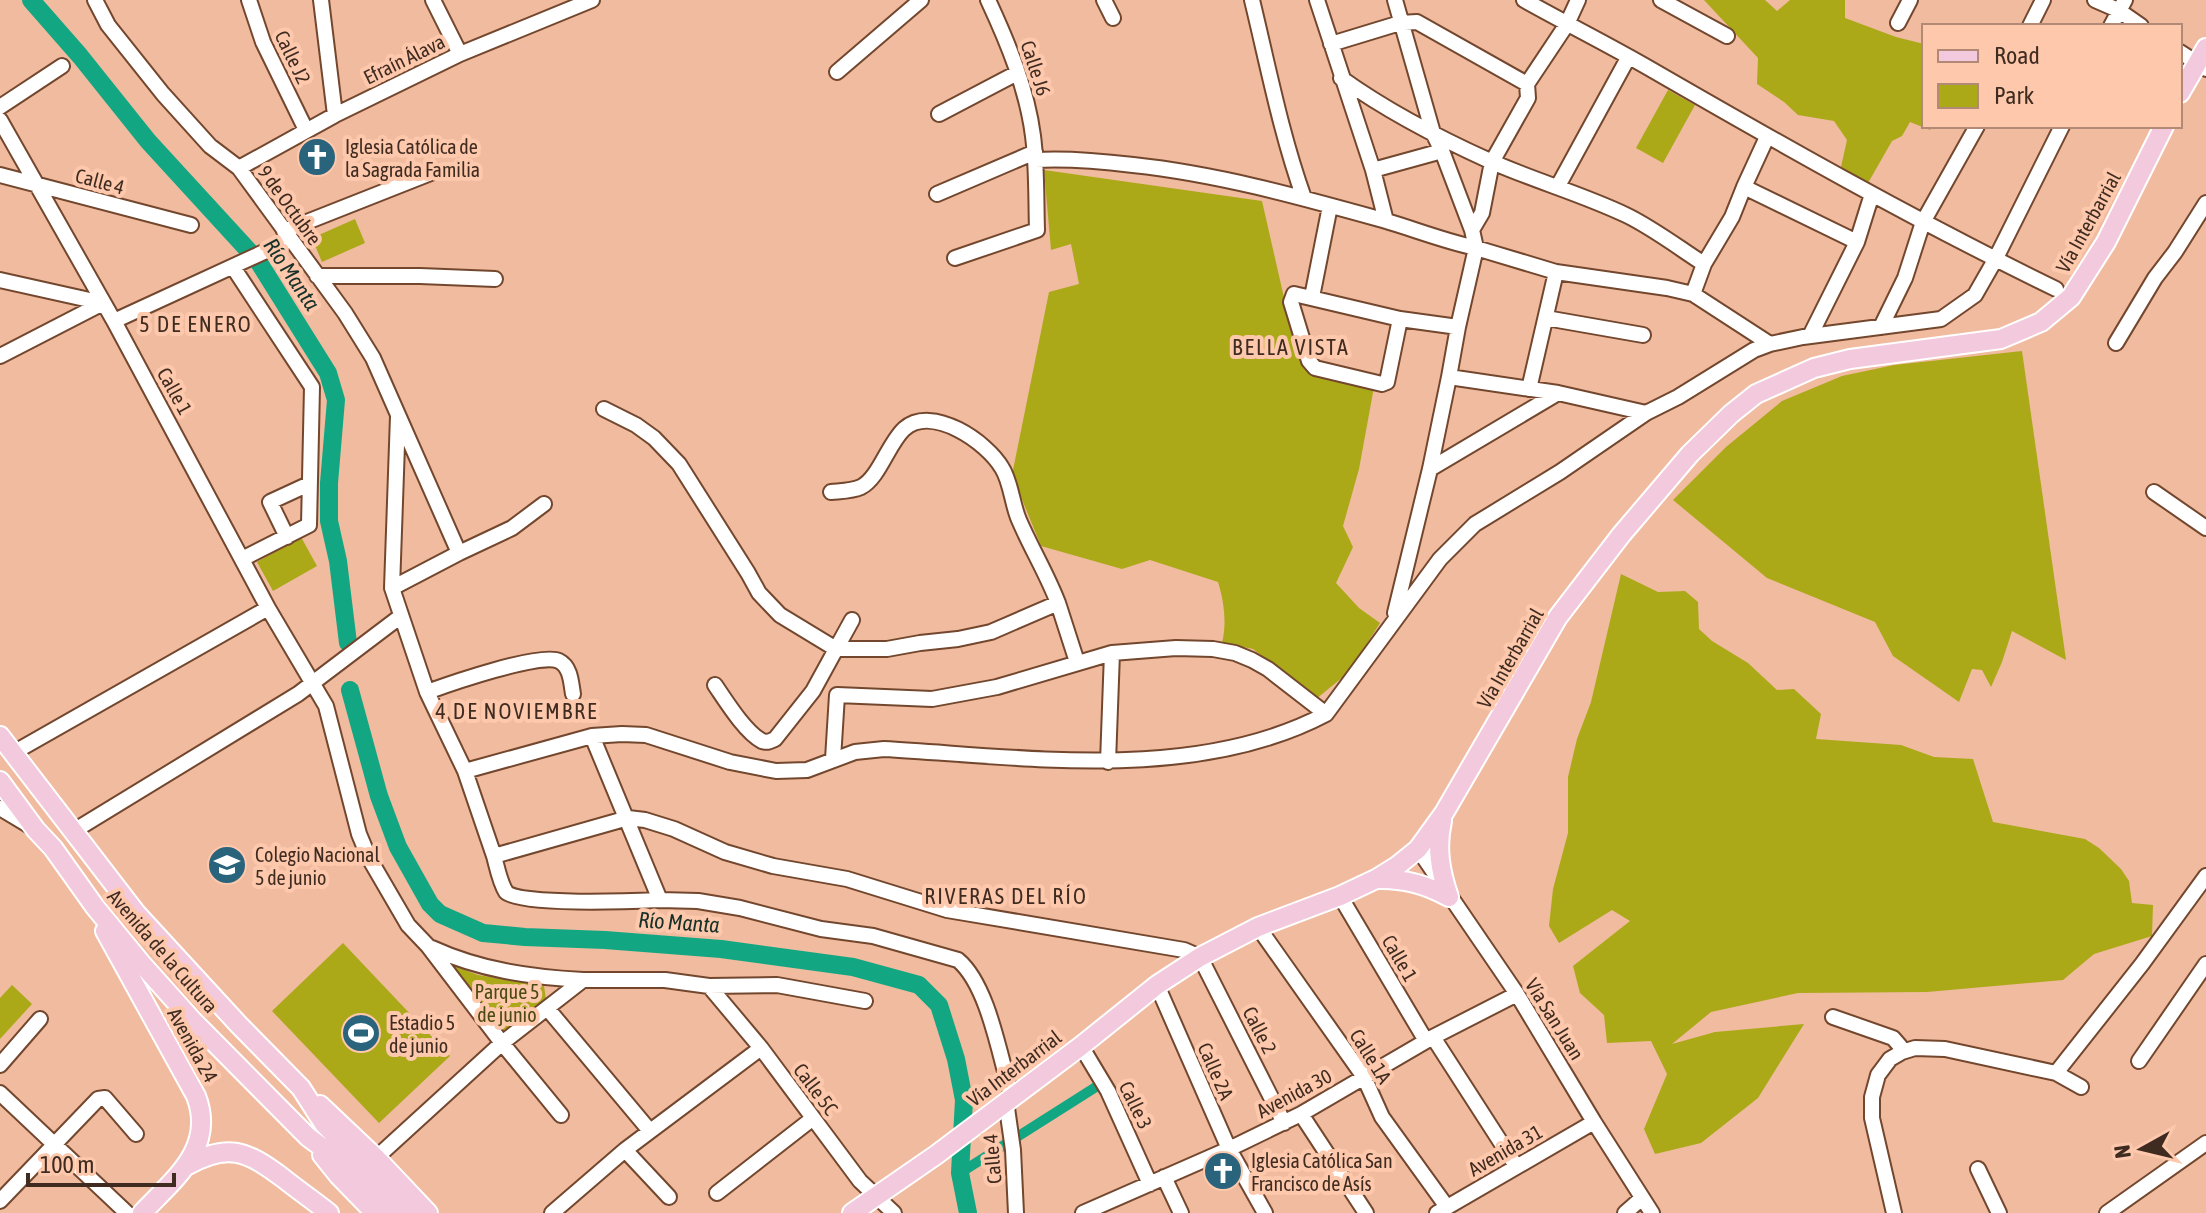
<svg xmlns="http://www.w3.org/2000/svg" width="2206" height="1213" font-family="'Asap Condensed',sans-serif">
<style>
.green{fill:#aba918}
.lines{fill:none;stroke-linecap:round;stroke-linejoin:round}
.canal{stroke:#12a782;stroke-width:10}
.river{stroke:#12a782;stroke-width:18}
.minor-casing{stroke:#73472e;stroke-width:18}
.major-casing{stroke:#fff;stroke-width:22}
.minor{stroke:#fff;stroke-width:14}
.major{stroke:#f3c9dd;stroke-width:18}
.labels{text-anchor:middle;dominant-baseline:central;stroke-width:8;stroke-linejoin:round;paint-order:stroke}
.street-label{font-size:20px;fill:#3f2b20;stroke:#fdc8ac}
.poi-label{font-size:20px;fill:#3f2b20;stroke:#fdc8ac;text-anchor:start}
.park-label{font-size:20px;fill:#4b4a12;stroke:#fdc8ac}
.water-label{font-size:22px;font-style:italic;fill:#163128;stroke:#fdc8ac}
.neighbourhood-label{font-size:22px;letter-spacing:2px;fill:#3f2b20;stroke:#fdc8ac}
</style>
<rect width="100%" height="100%" fill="#f0bb9f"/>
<path class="green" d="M 1704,0 L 1765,0 L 1777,11 L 1790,0 L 1845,0 L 1845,18 L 1896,37 L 1924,44 L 1924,126 L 1932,126 L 1930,130 L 1910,122 L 1902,136 L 1892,141 L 1868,183 L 1841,167 L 1847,140 L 1834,121 L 1798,115 L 1784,102 L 1757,84 L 1758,58 Z
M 1668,90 L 1695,105 L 1663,163 L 1636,148 Z
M 1044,170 L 1262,201 L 1285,302 L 1309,372 L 1374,387 L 1359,469 L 1343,526 L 1353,547 L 1336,583 L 1359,608 L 1380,623 L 1349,672 L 1316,699 L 1253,649 L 1222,643 C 1227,624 1224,601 1218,582 L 1150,560 L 1122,569 L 1041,546 L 1012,475 L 1049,292 L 1079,284 L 1071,244 L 1051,250 Z
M 355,219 L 365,243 L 322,262 L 312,238 Z
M 2022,351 L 2066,660 L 2012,631 L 2002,662 L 1991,687 L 1982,670 L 1972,669 L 1959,702 L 1893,656 L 1875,622 L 1767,578 L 1673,500 L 1726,447 L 1782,401 L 1842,376 L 1894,365 Z
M 301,537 L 317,566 L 273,591 L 257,562 Z
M 1621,574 L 1658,592 L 1685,591 L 1698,602 L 1699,629 L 1712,641 L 1748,663 L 1777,690 L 1794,689 L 1821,714 L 1816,739 L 1901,745 L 1934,757 L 1973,759 L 1993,822 L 2085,839 L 2099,848 L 2121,869 L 2129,881 L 2132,903 L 2153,905 L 2152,936 L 2094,954 L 2063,980 L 1927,992 L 1798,993 L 1711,1012 L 1672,1044 L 1715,1032 L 1804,1024 L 1758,1098 L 1701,1143 L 1655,1154 L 1644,1129 L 1667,1074 L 1651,1041 L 1607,1043 L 1604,1015 L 1580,993 L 1573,966 L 1630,921 L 1612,910 L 1559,943 L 1549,926 L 1553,889 L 1568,833 L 1568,777 L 1577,739 L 1591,702 Z
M 343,943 L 450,1056 L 379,1123 L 272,1011 Z
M 451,965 L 478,975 L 544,986 L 546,999 L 505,1033 Z
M 12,985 L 32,1004 L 0,1039 L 0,998 Z"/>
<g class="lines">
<path class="canal" d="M 960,1173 L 1099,1085"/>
<path class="river" d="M 31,0 L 80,56 L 148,141 L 258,261 L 328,373 L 336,400 L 329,483 L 329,521 L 338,561 L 348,643
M 350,690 L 379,796 L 398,847 L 430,904 L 440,914 L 483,933 L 525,937 L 605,940 L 721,949 L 853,967 L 919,985 L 939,1005 L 956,1059 L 964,1100 L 960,1173 L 968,1213"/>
<g class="minor-casing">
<path id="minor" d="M 95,0 L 108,25 L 163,94 L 210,146 L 239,168 L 345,313 L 373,358 L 459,553 L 392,588
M 249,0 L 263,42 L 306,130
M 321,0 L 335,115
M 433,0 L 460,54
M 1104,0 L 1113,18
M 1252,0 C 1268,66 1281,134 1304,198
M 1317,0 L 1373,170 L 1386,221
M 1395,0 L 1433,133 L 1442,151 L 1472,230
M 1524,0 C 1565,23 1607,44 1647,67 C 1782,145 1916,221 2056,289
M 1661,0 L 1727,36
M 2095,0 L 2118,10 L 2141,26
M 1898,23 L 1910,0
M 2030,26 L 2043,0
M 2111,26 L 2125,0
M 1331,44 L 1400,23 L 1417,22 L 1527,84
M 2180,52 L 2206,69
M 837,72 L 921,0
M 1341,78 C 1387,111 1439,138 1490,161 C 1535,181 1582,194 1626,215 C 1653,228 1679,248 1704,264
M 0,107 L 62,66
M 939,114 L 1017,73
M 0,120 L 114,321 L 268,608 L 326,706 L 359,834 L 369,858 L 408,925 L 428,946 L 502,1043 L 561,1115
M 1767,137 L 1744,187 L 1857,242
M 1035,160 C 1068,158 1100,161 1133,165 C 1218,174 1300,197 1383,220 C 1414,229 1444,241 1476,248 L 1472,230 L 1482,213 L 1492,162 L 1528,98 L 1527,84 L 1567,24 L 1578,0
M 239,168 L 335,115 L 460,54 L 592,0
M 1373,170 L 1442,151
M 0,175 L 191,225
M 1558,186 L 1628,58
M 937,194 L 1035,152
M 284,231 L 436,171
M 955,258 L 1037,230 C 1036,199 1037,167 1033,136 C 1027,89 1008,43 988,0
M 233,267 L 312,387 L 309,525 L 242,559
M 317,276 L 420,276 L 495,279
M 0,280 L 103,303
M 1693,294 L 1704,264 L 1732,217 L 1744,187
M 1312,297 L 1330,206
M 1546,318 L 1643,335
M 1400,319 L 1387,382 L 1382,384 L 1315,368 L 1309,361 L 1291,302 L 1294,294 L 1400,319 L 1458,327
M 114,321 L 290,240
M 1881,327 L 1905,278 L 1923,222 L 1977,126
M 1810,336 L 1857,242 L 1872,194
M 2116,343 L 2155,278 L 2175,252 L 2206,203
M 0,356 L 103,303
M 1449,377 L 1458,327 L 1476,248 L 1556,272 L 1667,288 L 1693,294 L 1770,344
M 1529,389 L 1556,272
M 604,409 L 636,425 L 654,438 L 679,464 L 748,573 L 759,593 L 780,615 L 836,649 L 813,691 L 775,739 C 770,741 768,743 762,741 C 745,732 726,701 715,685
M 398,416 L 392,588 L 427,692 L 465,771 L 494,856 L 628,818 L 645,820 L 674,829 L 725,852 L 773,866 L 847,879 L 947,910 L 1184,950 L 1200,957 L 1284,1123
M 1430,469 L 1558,393
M 831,492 C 840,491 852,491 861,487 C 879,478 888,444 904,429 C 932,404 987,442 1002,468 C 1011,482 1012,504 1019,520 C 1031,548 1047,574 1058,603
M 2154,492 L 2206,528
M 287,537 L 270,502 L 309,484
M 459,553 L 512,528 L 544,504
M 1395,613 L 1430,469 L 1449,377 L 1558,393 L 1646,413
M 852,620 L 836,649 L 887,649 L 920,643 L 958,639 L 991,632 L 1058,603 L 1077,662
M 427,692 C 449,684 541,652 559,661 C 571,667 571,683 573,694
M 13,753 L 268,608
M 833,759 L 837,695 L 932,699 L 997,687 L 1112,653 L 1176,648 L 1213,649 L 1235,653 L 1252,660 L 1268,669 L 1326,714
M 1108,762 L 1112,653
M 465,771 L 592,736 L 622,734 L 646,735 L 730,762 L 776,771 L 807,770 L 855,752 L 884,749 C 1026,757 1195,783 1326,714 L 1440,559 L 1475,524 L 1560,472 L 1646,413 L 1678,397 L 1754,350 L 1770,344 L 1803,337 L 1941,319 L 1975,295 L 1995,260 L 2062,126
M 0,808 L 30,826
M 72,832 L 298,694 L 401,616
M 1418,849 L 1517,994 L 1594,1122 L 1652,1213
M 494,856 C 497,867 500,883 506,892 C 518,906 637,901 660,900 L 592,736
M 1340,896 L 1426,1041
M 660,900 L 698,901 L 740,908 L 821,929 L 873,936 L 958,960 C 989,986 1000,1059 1012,1097
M 1258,927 L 1364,1077 L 1382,1117 L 1447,1207
M 432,948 C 480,970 530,977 583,980
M 1157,985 L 1229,1149 L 1265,1213
M 709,986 L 761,1048 L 860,1181 L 894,1213
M 547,1008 L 650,1131
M 1833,1017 L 1893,1038 L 1900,1046 L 1902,1052
M 1433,1037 L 1516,1166
M 1081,1046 L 1108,1091 L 1150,1184
M 2139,1061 L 2206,964
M 0,1065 L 40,1019
M 2081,1087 L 2056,1073 L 2142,964 L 2206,876
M 0,1093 L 127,1213
M 1006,1101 L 1013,1150 L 1016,1213
M 1301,1114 L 1366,1213
M 625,1150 L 669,1197
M 376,1158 L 502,1043 L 583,980 L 665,980 L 709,986 L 777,985 L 865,1001
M 1978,1169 L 1999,1213
M 1164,1177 L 1181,1213
M 717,1193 L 812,1119
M 0,1201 L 98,1099 L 105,1098 L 136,1134
M 552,1213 L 625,1150 L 761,1048
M 1083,1213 L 1229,1149 L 1301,1114 L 1433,1037 L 1517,994
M 1437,1213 L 1594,1122
M 1625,1213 L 1642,1198
M 1894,1213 L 1872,1118 L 1872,1097 L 1878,1075 L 1890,1059 L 1902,1052 L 1915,1048 L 1945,1049 L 2056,1073
M 2107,1213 L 2206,1143"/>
</g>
<g class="major-casing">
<path id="major" d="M 2180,93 L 2206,48
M 0,736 L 136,913 L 239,1025 L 301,1088 L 324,1124 L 411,1213
M 0,781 L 36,830 L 53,848 L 95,907 L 141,963 L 193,1021 L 308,1137 L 347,1166 L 392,1213
M 1442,821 C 1436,848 1440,871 1449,897
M 1376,879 C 1403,878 1425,884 1449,897
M 105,931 L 196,1096 C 216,1148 174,1179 142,1213
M 320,1105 L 376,1158 L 428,1213
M 322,1155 L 338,1175 L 375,1213
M 186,1166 C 228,1142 247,1151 283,1178 C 298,1190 314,1201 329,1213
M 852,1213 L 936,1155 L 1081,1046 L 1157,985 L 1200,957 L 1258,927 L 1340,896 L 1376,879 L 1397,866 L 1418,849 L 1444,813 L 1558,617 L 1621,535 L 1690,454 L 1731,414 L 1756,394 L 1814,368 L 1850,359 L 2001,339 L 2041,322 L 2071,297 L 2106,242 L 2164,126"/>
</g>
<use href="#minor" class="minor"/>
<use href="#major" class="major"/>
</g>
<defs>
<g id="church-disc" transform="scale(2)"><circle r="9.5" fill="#29647c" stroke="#fdc8ac"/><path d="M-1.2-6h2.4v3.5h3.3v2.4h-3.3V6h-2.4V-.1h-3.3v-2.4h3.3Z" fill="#fff"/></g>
<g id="school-disc" transform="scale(2)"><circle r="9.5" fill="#29647c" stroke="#fdc8ac"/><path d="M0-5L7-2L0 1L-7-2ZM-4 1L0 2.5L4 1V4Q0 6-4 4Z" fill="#fff"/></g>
<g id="stadium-disc" transform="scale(2)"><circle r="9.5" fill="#29647c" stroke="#fdc8ac"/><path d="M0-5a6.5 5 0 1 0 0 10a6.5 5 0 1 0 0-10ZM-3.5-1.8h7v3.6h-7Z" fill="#fff"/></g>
</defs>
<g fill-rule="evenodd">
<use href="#church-disc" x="317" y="157"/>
<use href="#school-disc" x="227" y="865"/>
<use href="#stadium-disc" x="361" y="1033"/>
<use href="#church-disc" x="1223" y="1171"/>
</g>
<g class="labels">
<g class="street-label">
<text transform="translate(293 57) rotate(64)">Calle J2</text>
<text transform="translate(404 59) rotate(-26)">Efraín Álava</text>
<text transform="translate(1036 68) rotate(72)">Calle J6</text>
<text transform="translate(100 181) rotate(15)">Calle 4</text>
<text transform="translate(290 205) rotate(54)">9 de Octubre</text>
<text transform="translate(2088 222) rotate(-61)">Vía Interbarrial</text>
<text transform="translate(175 391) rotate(61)">Calle 1</text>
<text transform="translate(1510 658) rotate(-60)">Vía Interbarrial</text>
<text transform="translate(163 951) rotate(49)">Avenida de la Cultura</text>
<text transform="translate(1400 958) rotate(60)">Calle 1</text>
<text transform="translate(1555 1019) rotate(58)">Vía San Juan</text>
<text transform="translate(1260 1030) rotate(63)">Calle 2</text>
<text transform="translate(193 1045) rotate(61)">Avenida 24</text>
<text transform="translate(1371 1056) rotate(58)">Calle 1A</text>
<text transform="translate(1014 1068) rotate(-37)">Vía Interbarrial</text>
<text transform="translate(1216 1071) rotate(66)">Calle 2A</text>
<text transform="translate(816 1089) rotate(53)">Calle 5C</text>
<text transform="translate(1294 1093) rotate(-28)">Avenida 30</text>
<text transform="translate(1136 1105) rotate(64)">Calle 3</text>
<text transform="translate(1505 1150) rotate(-30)">Avenida 31</text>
<text transform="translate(992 1159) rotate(-95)">Calle 4</text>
</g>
<g class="poi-label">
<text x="345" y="146">Iglesia Católica de<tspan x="345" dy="23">la Sagrada Familia</tspan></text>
<text x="255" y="854">Colegio Nacional<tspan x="255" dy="23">5 de junio</tspan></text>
<text x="389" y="1022">Estadio 5<tspan x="389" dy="23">de junio</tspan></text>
<text x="1251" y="1160">Iglesia Católica San<tspan x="1251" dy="23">Francisco de Asís</tspan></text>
</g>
<g class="park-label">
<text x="507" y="991">Parque 5<tspan x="507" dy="23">de junio</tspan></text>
</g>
<g class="water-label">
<text transform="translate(292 274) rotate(56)">Río Manta</text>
<text transform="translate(679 922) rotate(4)">Río Manta</text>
</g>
<g class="neighbourhood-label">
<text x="196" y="324">5 DE ENERO</text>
<text x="1291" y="347">BELLA VISTA</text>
<text x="517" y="711">4 DE NOVIEMBRE</text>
<text x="1006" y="896">RIVERAS DEL RÍO</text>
</g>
</g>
<rect x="1922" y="24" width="260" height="104" fill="#fdc8ac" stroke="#b18974" stroke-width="2"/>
<rect x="1938" y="50" width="40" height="12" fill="#f3c9dd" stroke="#b18974" stroke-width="2"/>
<text x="1994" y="64" font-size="24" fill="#3f2b20">Road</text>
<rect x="1938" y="84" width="40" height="24" fill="#aba918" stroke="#b18974" stroke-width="2"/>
<text x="1994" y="104" font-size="24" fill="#3f2b20">Park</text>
<g transform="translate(2142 1149) rotate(262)" stroke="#fdc8ac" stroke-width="6" paint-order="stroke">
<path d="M0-6L14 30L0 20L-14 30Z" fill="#3f2b20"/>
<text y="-12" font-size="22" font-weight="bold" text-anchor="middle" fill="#3f2b20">N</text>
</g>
<path d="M28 1173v12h146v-12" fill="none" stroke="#3f2b20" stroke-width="4"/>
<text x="40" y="1173" font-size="24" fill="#3f2b20" stroke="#fdc8ac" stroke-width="6" paint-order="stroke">100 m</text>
</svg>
